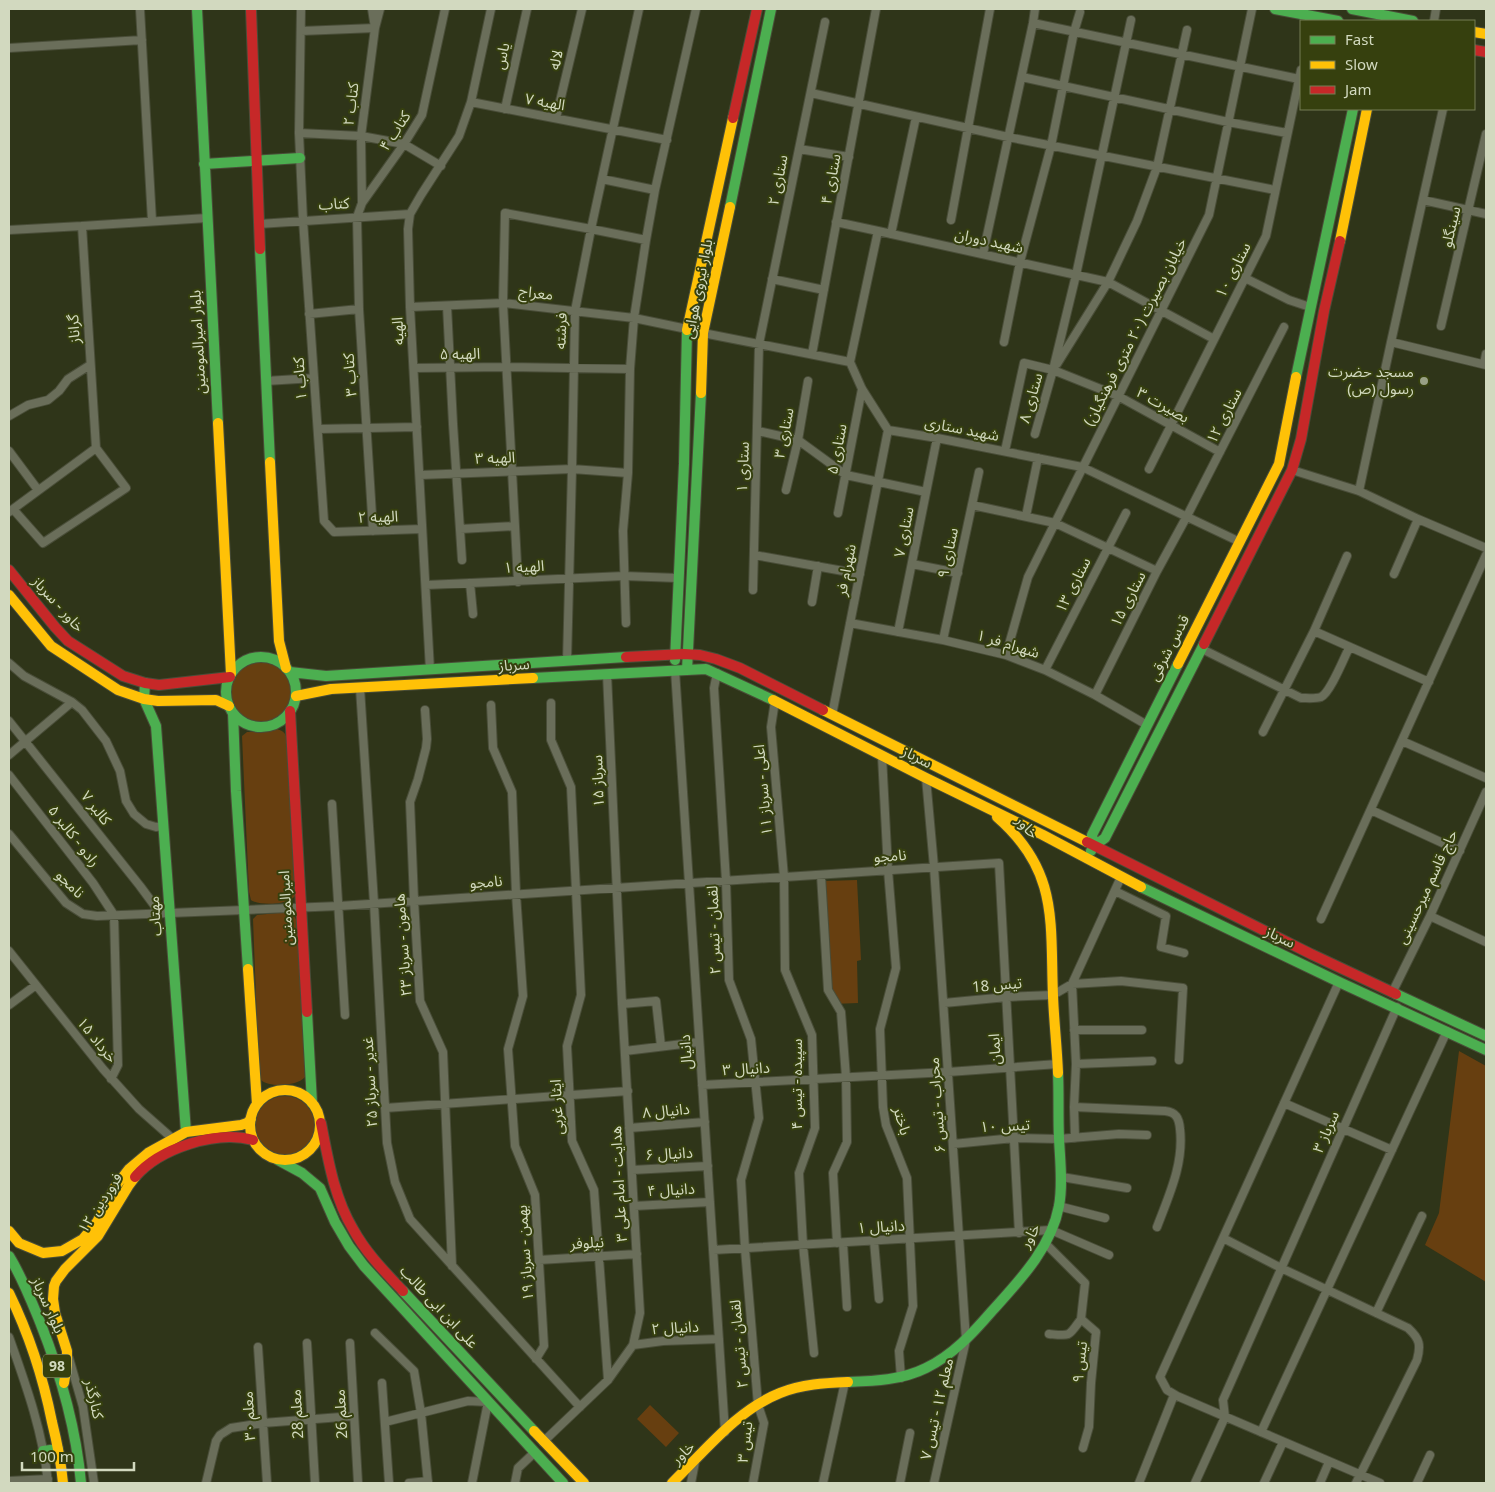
<svg xmlns="http://www.w3.org/2000/svg" width="1495" height="1492" font-family="Georgia,'Noto Sans Arabic',serif">
<style>
.green{fill:#673f10}
.lines{fill:none;stroke-linecap:round;stroke-linejoin:round}
.street-casing{stroke:#494d38;stroke-width:10}
.fast-casing{stroke:#494d38;stroke-width:12}
.slow-casing{stroke:#494d38;stroke-width:12}
.jam-casing{stroke:#494d38;stroke-width:12}
.street{stroke:#6a6e5a;stroke-width:8}
.fast{stroke:#4caf50;stroke-width:10}
.slow{stroke:#ffc107;stroke-width:10}
.jam{stroke:#c62828;stroke-width:10}
.poi-dot{fill:#99a085;stroke:#36400e;stroke-width:2}
.labels{text-anchor:middle;dominant-baseline:central;stroke-width:4;stroke-linejoin:round;paint-order:stroke}
.shield{fill:#36400e;stroke:#a3ab8a;stroke-width:1}
.shield-label{font-size:14px;font-weight:bold;fill:#d2d9bf}
.street-label{font-size:15px;fill:#d2d9bf;stroke:#36400e}
.poi-label{font-size:15px;fill:#d2d9bf;stroke:#36400e;text-anchor:end}
</style>
<rect width="100%" height="100%" fill="#2f3519"/>
<path class="green" d="M230 691a31 31 0 1 1 62 0a31 31 0 1 1-62 0Z
M 277,729 C 283,731 285,732 287,739 L 295,896 C 289,905 259,906 251,900 L 249,892 L 242,736 L 247,732 L 260,732 Z
M 857,880 L 861,960 L 857,961 L 858,1003 L 833,1004 L 825,881 Z
M 287,912 C 293,914 295,916 297,922 L 305,1077 C 298,1086 269,1088 261,1080 L 259,1075 L 253,919 L 257,915 Z
M 1459,1051 L 1486,1066 L 1486,1282 L 1425,1245 L 1439,1213 Z
M255 1126a30 30 0 1 1 60 0a30 30 0 1 1-60 0Z
M 650,1405 L 679,1433 L 666,1447 L 637,1419 Z"/>
<g class="lines">
<g class="street-casing">
<path id="street" d="M 140,9 L 152,221
M 301,9 L 299,133 L 303,220 L 324,521 L 334,532 L 422,529
M 1434,21 L 1436,9
M 1033,23 L 1299,79
M 301,31 L 375,28 L 380,9
M 9,48 L 142,40
M 1022,77 L 1228,122 L 1287,133
M 811,93 L 1008,137 L 1275,190
M 471,102 L 667,140
M 505,109 L 527,9
M 556,118 L 582,9
M 299,133 L 361,136 L 404,144 L 441,166
M 799,149 L 849,157
M 602,179 L 655,190
M 1423,200 L 1486,214
M 362,203 L 361,136 L 375,28 L 372,9
M 951,220 L 990,9
M 836,222 L 878,231
M 259,224 L 410,214
M 9,230 L 82,226
M 891,234 L 916,117
M 983,254 L 1033,23 L 1035,9
M 1245,278 L 1289,300 L 1310,307
M 772,279 L 824,290
M 447,306 L 453,424 L 462,560
M 410,307 L 503,303 L 634,318 L 687,329
M 309,314 L 359,309
M 1441,326 L 1486,134
M 703,333 L 850,362 L 862,389 L 888,430 L 937,438 L 1082,467 L 1240,542
M 1004,342 L 1020,262 L 1051,146 L 1074,32 L 1080,12
M 1391,342 L 1486,365
M 812,354 L 876,9
M 850,362 L 878,231 L 1108,282 L 1214,339
M 1057,364 L 1108,282 L 1137,221 L 1157,167 L 1187,30
M 1484,364 L 1486,354
M 414,368 L 507,367 L 630,369
M 266,381 L 314,378
M 9,416 L 28,405 L 48,400 L 59,391 L 68,379 L 90,365
M 318,429 L 417,427
M 758,431 L 798,440 L 846,475 L 926,492
M 1035,434 L 1053,370 L 1076,275 L 1131,20
M 9,451 L 38,490
M 1005,451 L 1024,363 L 1053,370 L 1118,396 L 1220,452
M 1149,469 L 1266,236 L 1301,70
M 1292,470 L 1359,491 L 1418,519 L 1486,548
M 420,475 L 572,469 L 628,473
M 786,490 L 798,440 L 808,381
M 1359,491 L 1391,342 L 1443,109
M 972,505 L 1055,523 L 1157,571
M 13,509 L 43,543 L 126,488 L 96,448
M 9,512 L 96,448 L 82,226 L 207,218
M 838,513 L 862,389
M 1026,516 L 1038,458
M 460,529 L 515,526
M 373,531 L 359,309 L 357,217 L 362,203 L 404,144 L 422,115 L 445,9
M 754,555 L 860,574
M 912,564 L 958,573
M 1394,574 L 1418,519
M 518,582 L 503,303 L 505,213 L 591,229 L 646,240
M 470,583 L 473,614
M 426,585 L 624,576 L 678,578
M 753,590 L 759,344 L 825,22
M 812,602 L 818,566
M 626,623 L 623,531 L 628,473 L 630,369 L 634,318 L 646,240 L 655,190 L 696,9
M 850,623 L 943,640 L 1006,655 L 1045,670 L 1095,695 L 1147,725
M 1314,631 L 1429,682
M 898,632 L 937,438
M 943,640 L 979,472
M 1202,649 L 1301,698 C 1307,698 1315,699 1321,697 C 1330,693 1344,658 1349,648
M 1006,655 L 1028,577 L 1209,215 L 1252,9
M 567,661 L 572,469 L 575,311 L 591,229 L 639,9
M 9,663 L 24,676 L 72,702 L 82,710 L 106,741 L 120,771 L 126,801 L 134,814 L 146,824 L 156,827 L 163,826
M 430,670 L 410,307 L 408,229 L 410,214 L 421,195 L 459,136 L 471,102 L 491,9
M 675,670 L 725,1432
M 1045,670 L 1126,513
M 717,673 L 714,688 L 726,881 L 729,980 L 751,1039 L 759,1118 L 741,1180 L 745,1249 L 758,1405 L 764,1423 L 753,1483
M 360,688 L 374,903 L 387,1143 L 395,1182 L 410,1219 L 580,1407
M 1095,695 L 1157,571 L 1187,516 L 1284,327
M 775,701 L 771,727 L 784,877 L 785,970 L 812,1035 L 815,1128 L 799,1173 L 803,1245 L 814,1353
M 551,703 L 551,740 L 571,787 L 581,995 L 567,1046 L 572,1141 L 594,1190 L 608,1380
M 491,705 L 493,748 L 512,792 L 516,894 L 523,996 L 508,1049 L 515,1146 L 535,1195 L 544,1346 L 536,1359
M 425,710 L 427,739 L 426,748 L 418,779 L 410,802 L 414,900 L 420,1001 L 443,1052 L 452,1266
M 832,715 L 888,430
M 9,721 L 140,886 L 160,913
M 1263,732 L 1314,631 L 1347,556
M 1402,741 L 1486,778
M 9,755 L 72,702
M 882,756 L 888,870 L 896,968 L 880,1029 L 883,1107 L 886,1125 L 907,1178 L 913,1306 L 899,1351 L 901,1378
M 9,775 L 93,883 L 114,915 L 118,1065 L 111,1079
M 926,778 L 934,867 L 966,1340 L 934,1483
M 332,804 L 345,1015
M 1371,810 L 1460,851
M 9,834 L 66,903 L 83,914 L 97,916 L 339,906 L 999,863 L 1019,1233
M 821,875 L 828,990 L 841,1012 L 846,1077 L 847,1142 L 833,1173 L 837,1243
M 1115,891 L 1166,916 L 1161,947 L 1184,953
M 1430,916 L 1486,942
M 1321,919 L 1486,555
M 9,951 L 103,1069 L 139,1109 L 173,1139
M 1339,982 L 1160,1377 L 1167,1390 L 1177,1396 L 1380,1483
M 1392,993 L 1430,916 L 1486,792
M 944,1003 L 1007,997 L 1053,995 L 1072,984 L 1121,981 L 1183,988 L 1179,1060
M 622,1004 L 656,1001 L 661,1046
M 9,1005 L 36,985
M 1074,1030 L 1142,1030
M 625,1051 L 699,1042
M 1076,1064 L 1152,1061
M 702,1085 L 948,1072 L 1058,1064
M 1284,1103 L 1392,1150
M 1074,1107 L 1165,1111 C 1176,1112 1179,1118 1180,1129 C 1184,1164 1169,1195 1157,1227
M 385,1108 L 628,1091
M 629,1128 L 705,1122
M 1075,1138 L 1074,1107 L 1076,1064 L 1072,984 L 1121,877
M 953,1144 L 1014,1138 L 1059,1139 L 1119,1134 L 1147,1135
M 632,1170 L 708,1166
M 1062,1177 L 1127,1188
M 634,1206 L 710,1202
M 1058,1206 L 1105,1218
M 1223,1238 L 1281,1268 L 1408,1328 C 1420,1339 1421,1345 1417,1360 L 1356,1483
M 874,1241 L 879,1299
M 843,1243 L 847,1307
M 1045,1243 L 1085,1283 L 1081,1319 L 1096,1332 L 1091,1383 L 1089,1427 L 1083,1448
M 713,1250 L 1051,1230 L 1109,1255
M 539,1260 L 637,1254
M 1376,1313 L 1422,1216
M 375,1333 L 414,1371 L 421,1413 L 428,1483
M 1049,1334 C 1071,1336 1068,1337 1081,1319
M 9,1337 C 26,1385 43,1432 48,1483
M 307,1343 L 315,1483
M 350,1343 L 358,1483
M 633,1345 L 663,1341 L 719,1339
M 258,1347 L 267,1483
M 69,1358 L 83,1407 L 94,1483
M 382,1383 L 389,1483
M 385,1422 L 468,1401 L 488,1402 L 472,1483
M 1261,1432 L 1447,1031
M 543,1442 L 608,1380 L 633,1345 L 640,1313 L 622,1004 L 607,674
M 9,1481 L 48,1479
M 206,1483 L 216,1441 L 220,1435 L 231,1428 L 263,1423 L 354,1416
M 409,1483 L 428,1481
M 515,1483 L 518,1468 L 534,1453
M 691,1483 L 695,1462
M 823,1483 L 845,1382
M 900,1483 L 910,1433
M 1139,1483 L 1174,1395
M 1195,1483 L 1225,1417 L 1223,1400 L 1397,1007
M 1264,1483 L 1283,1442
M 1320,1483 L 1329,1462
M 1417,1483 L 1430,1455"/>
</g>
<g class="fast-casing">
<path id="fast" d="M 197,9 L 218,423
M 1275,9 L 1338,21
M 1352,9 L 1413,21
M 204,164 L 300,158
M 730,207 L 771,9
M 260,249 L 270,462
M 1296,377 L 1353,109
M226 692a35 35 0 1 1 70 0a35 35 0 1 1-70 0Z
M 675,660 L 684,464 L 687,330
M 687,670 L 701,393
M 290,672 L 326,676 L 626,657
M 533,678 L 706,669 L 773,700
M 145,683 L 144,699 L 156,726 L 186,1132
M 233,713 L 236,791 L 248,969
M 1094,846 L 1092,835 L 1178,664
M 1091,851 L 1094,846 L 1105,838 L 1204,644
M 1141,887 L 1339,982 L 1486,1050
M 1396,994 L 1486,1036
M 307,1012 L 312,1103
M 278,1160 L 302,1173 L 320,1188 L 335,1222 L 349,1246 L 364,1266 L 563,1483
M 9,1256 C 22,1277 31,1300 40,1322 C 61,1375 76,1427 81,1483
M 403,1291 L 534,1431
M 848,1382 C 875,1381 902,1380 926,1368 C 953,1355 973,1333 992,1311 C 1020,1280 1051,1248 1059,1206 C 1063,1184 1060,1160 1059,1138 C 1058,1116 1059,1094 1058,1073
M 43,1451 L 58,1449"/>
</g>
<g class="slow-casing">
<path id="slow" d="M 1474,32 L 1486,34
M 1340,241 L 1367,109
M 687,330 L 733,118
M 701,393 L 703,333 L 730,207
M 218,423 L 231,674
M 270,462 L 279,641 L 286,668
M 9,595 L 51,646 L 118,690 L 144,699 L 158,701 L 216,700 L 229,706
M 1178,664 L 1279,464 L 1296,377
M 296,696 L 331,689 L 533,678
M 773,700 L 926,778 L 1043,835 L 1141,887
M 823,710 L 1087,842
M 997,817 C 1059,871 1050,921 1053,996 C 1054,1022 1057,1047 1058,1073
M 248,969 L 257,1104
M250 1125a35 35 0 1 1 70 0a35 35 0 1 1-70 0Z
M 9,1231 L 19,1243 L 43,1253 L 62,1251 L 83,1239 L 97,1222 L 115,1187 L 129,1169 L 148,1153 L 186,1132 L 241,1125 L 247,1123 L 251,1119
M 9,1293 C 29,1334 43,1377 52,1422 C 57,1442 61,1462 63,1483
M 64,1383 L 67,1365 L 67,1351 L 55,1313 L 53,1299 L 54,1286 L 56,1281 L 65,1269 L 98,1236 L 129,1185 L 135,1177
M 534,1431 L 584,1483
M 672,1483 C 705,1451 737,1410 780,1393 C 802,1384 825,1383 848,1382"/>
</g>
<g class="jam-casing">
<path id="jam" d="M 251,9 L 260,249
M 1474,50 L 1486,52
M 733,118 L 757,9
M 9,570 L 55,627 L 68,641 L 123,676 L 145,683 L 159,685 L 230,677
M 1204,644 L 1292,470 L 1301,439 L 1324,311 L 1340,241
M 626,657 L 684,654 L 700,655 L 716,659 L 740,668 L 823,710
M 290,711 L 307,1012
M 1087,842 L 1311,954 L 1396,994
M 321,1123 C 328,1159 334,1197 353,1229 C 366,1253 385,1272 403,1291
M 135,1177 C 160,1148 216,1130 253,1140"/>
</g>
<use href="#street" class="street"/>
<use href="#fast" class="fast"/>
<use href="#slow" class="slow"/>
<use href="#jam" class="jam"/>
</g>
<circle class="poi-dot" cx="1424" cy="381" r="5"/>
<g class="labels">
<rect class="shield" x="43" y="1354.5" width="28" height="23" rx="4"/>
<g class="shield-label">
<text x="57" y="1366">98</text>
</g>
<g class="street-label">
<text transform="translate(502 56) rotate(-78)">یاس</text>
<text transform="translate(556 60) rotate(-77)">لاله</text>
<text transform="translate(545 102) rotate(10)">الهیه ۷</text>
<text transform="translate(351 104) rotate(-83)">کتاب ۲</text>
<text transform="translate(395 131) rotate(-57)">کتاب ۴</text>
<text transform="translate(831 179) rotate(-79)">ستاری ۴</text>
<text transform="translate(778 180) rotate(-79)">ستاری ۲</text>
<text transform="translate(334 204) rotate(-3)">کتاب</text>
<text transform="translate(1451 227) rotate(-77)">سینگلو</text>
<text transform="translate(989 241) rotate(12)">شهید دوران</text>
<text transform="translate(1233 270) rotate(-63)">ستاری ۱۰</text>
<text transform="translate(698 289) rotate(-79)">بلوار نیروی هوایی</text>
<text transform="translate(536 293) rotate(7)">معراج</text>
<text transform="translate(74 329) rotate(-94)">گراناز</text>
<text transform="translate(398 331) rotate(-93)">الهیه</text>
<text transform="translate(561 331) rotate(-88)">فرشته</text>
<text transform="translate(1135 332) rotate(-63)">خیابان بصیرت (۲۰ متری فرهنگیان)</text>
<text transform="translate(198 342) rotate(-93)">بلوار امیرالمومنین</text>
<text transform="translate(460 354) rotate(-1)">الهیه ۵</text>
<text transform="translate(350 375) rotate(-94)">کتاب ۳</text>
<text transform="translate(300 379) rotate(-94)">کتاب ۱</text>
<text transform="translate(1031 398) rotate(-74)">ستاری ۸</text>
<text transform="translate(1163 405) rotate(29)">بصیرت ۳</text>
<text transform="translate(1224 416) rotate(-63)">ستاری ۱۲</text>
<text transform="translate(962 429) rotate(11)">شهید ستاری</text>
<text transform="translate(784 433) rotate(-79)">ستاری ۳</text>
<text transform="translate(837 449) rotate(-79)">ستاری ۵</text>
<text transform="translate(495 458) rotate(-2)">الهیه ۳</text>
<text transform="translate(743 467) rotate(-88)">ستاری ۱</text>
<text transform="translate(378 517) rotate(-2)">الهیه ۲</text>
<text transform="translate(904 532) rotate(-79)">ستاری ۷</text>
<text transform="translate(948 553) rotate(-78)">ستاری ۹</text>
<text transform="translate(524 567) rotate(-3)">الهیه ۱</text>
<text transform="translate(846 570) rotate(-79)">شهرام فر</text>
<text transform="translate(1073 585) rotate(-63)">ستاری ۱۳</text>
<text transform="translate(1128 599) rotate(-63)">ستاری ۱۵</text>
<text transform="translate(58 604) rotate(48)">خاور - سرباز</text>
<text transform="translate(1008 644) rotate(17)">شهرام فر ۱</text>
<text transform="translate(1169 648) rotate(-63)">قدس شرقی</text>
<text transform="translate(514 665) rotate(-4)">سرباز</text>
<text transform="translate(917 757) rotate(27)">سرباز</text>
<text transform="translate(598 781) rotate(-92)">سرباز ۱۵</text>
<text transform="translate(763 790) rotate(-95)">اعلی - سرباز ۱۱</text>
<text transform="translate(96 808) rotate(52)">کالبر ۷</text>
<text transform="translate(1027 827) rotate(48)">خاور</text>
<text transform="translate(74 836) rotate(52)">رادو - کالبر ۵</text>
<text transform="translate(890 856) rotate(-4)">نامجو</text>
<text transform="translate(486 882) rotate(-4)">نامجو</text>
<text transform="translate(70 884) rotate(45)">نامجو</text>
<text transform="translate(1427 887) rotate(-65)">حاج قاسم میرحسینی</text>
<text transform="translate(286 908) rotate(-93)">امیرالمومنین</text>
<text transform="translate(155 916) rotate(-94)">مهتاب</text>
<text transform="translate(714 930) rotate(-92)">لقمان - تیس ۲</text>
<text transform="translate(1280 937) rotate(26)">سرباز</text>
<text transform="translate(403 945) rotate(-94)">هامون - سرباز ۲۳</text>
<text transform="translate(997 985) rotate(-5)">تیس 18</text>
<text transform="translate(97 1040) rotate(51)">۱۵ خرداد</text>
<text transform="translate(995 1049) rotate(-93)">ایمان</text>
<text transform="translate(686 1052) rotate(-94)">دانیال</text>
<text transform="translate(746 1069) rotate(-3)">دانیال ۳</text>
<text transform="translate(370 1082) rotate(-93)">غدیر - سرباز ۲۵</text>
<text transform="translate(797 1084) rotate(-90)">سپیده - تیس ۴</text>
<text transform="translate(937 1105) rotate(-94)">محراب - تیس ۶</text>
<text transform="translate(557 1107) rotate(-93)">ایثار غربی</text>
<text transform="translate(666 1111) rotate(-5)">دانیال ۸</text>
<text transform="translate(902 1121) rotate(74)">باختر</text>
<text transform="translate(1005 1126) rotate(-3)">تیس ۱۰</text>
<text transform="translate(1326 1132) rotate(-66)">سرباز ۳</text>
<text transform="translate(669 1154) rotate(-3)">دانیال ۶</text>
<text transform="translate(619 1184) rotate(-93)">هدایت - امام علی ۳</text>
<text transform="translate(671 1190) rotate(-3)">دانیال ۴</text>
<text transform="translate(100 1203) rotate(-57)">۱۲ فروردین</text>
<text transform="translate(881 1227) rotate(-3)">دانیال ۱</text>
<text transform="translate(1030 1236) rotate(-61)">خاور</text>
<text transform="translate(587 1243) rotate(-3)">نیلوفر</text>
<text transform="translate(525 1253) rotate(-94)">بهمن - سرباز ۱۹</text>
<text transform="translate(48 1305) rotate(66)">بلوار سرباز</text>
<text transform="translate(439 1307) rotate(47)">علی ابن ابی طالب</text>
<text transform="translate(675 1328) rotate(-3)">دانیال ۲</text>
<text transform="translate(739 1344) rotate(-95)">لقمان - تیس ۲</text>
<text transform="translate(1080 1362) rotate(-84)">تیس ۹</text>
<text transform="translate(94 1399) rotate(77)">کنارگذر</text>
<text transform="translate(937 1409) rotate(-77)">معلم ۱۲ - تیس ۷</text>
<text transform="translate(297 1414) rotate(-93)">معلم 28</text>
<text transform="translate(341 1414) rotate(-93)">معلم 26</text>
<text transform="translate(249 1416) rotate(-93)">معلم ۳۰</text>
<text transform="translate(745 1442) rotate(-83)">تیس ۳</text>
<text transform="translate(683 1453) rotate(-44)">خاور</text>
</g>
<g class="poi-label">
<text x="1414" y="372">مسجد حضرت<tspan x="1414" dy="17">رسول (ص)</tspan></text>
</g>
</g>
<rect width="1495" height="1492" fill="none" stroke="#d2d9bf" stroke-width="20"/>
<rect x="1300" y="20" width="175" height="90" fill="#36400e" stroke="#747d55"/>
<rect x="1310" y="36" width="25" height="8" fill="#4caf50" stroke="#747d55"/>
<text x="1345" y="45" font-size="15" fill="#d2d9bf">Fast</text>
<rect x="1310" y="61" width="25" height="8" fill="#ffc107" stroke="#747d55"/>
<text x="1345" y="70" font-size="15" fill="#d2d9bf">Slow</text>
<rect x="1310" y="86" width="25" height="8" fill="#c62828" stroke="#747d55"/>
<text x="1345" y="95" font-size="15" fill="#d2d9bf">Jam</text>
<path d="M22 1462v8h112v-8" fill="none" stroke="#d2d9bf" stroke-width="2.5"/>
<text x="30" y="1462" font-size="15" fill="#d2d9bf" stroke="#36400e" stroke-width="4" paint-order="stroke">100 m</text>
</svg>
